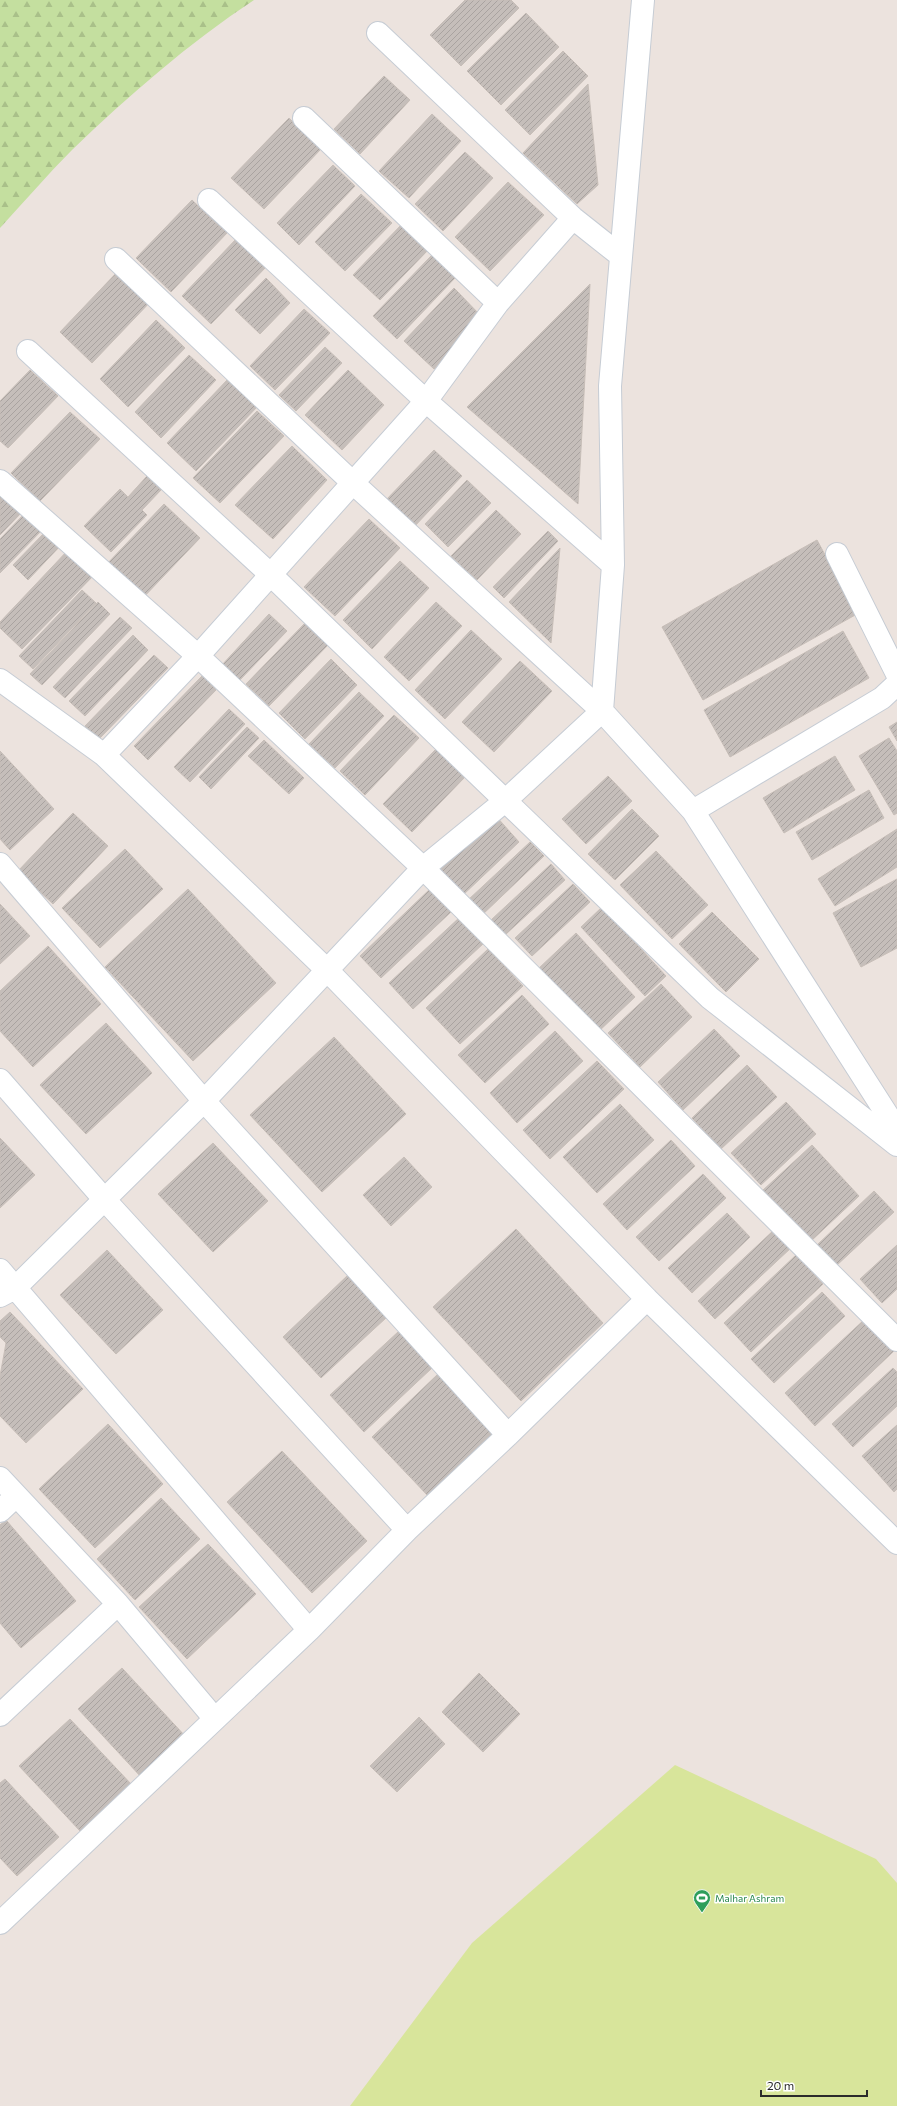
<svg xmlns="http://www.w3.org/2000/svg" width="897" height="2106" font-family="Commissioner,sans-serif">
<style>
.forest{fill:url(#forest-firs)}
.pitch{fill:#d8e59b}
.building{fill:url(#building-hatch);stroke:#c7beb8}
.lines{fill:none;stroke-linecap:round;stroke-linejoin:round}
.minor-casing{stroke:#c6ccd4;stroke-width:24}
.minor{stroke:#fff;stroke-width:22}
.labels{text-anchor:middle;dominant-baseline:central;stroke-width:3;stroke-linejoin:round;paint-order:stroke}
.leisure-label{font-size:10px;fill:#27864d;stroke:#fff;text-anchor:start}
</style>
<defs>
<pattern id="forest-firs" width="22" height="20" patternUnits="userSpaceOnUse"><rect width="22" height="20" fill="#c4df9f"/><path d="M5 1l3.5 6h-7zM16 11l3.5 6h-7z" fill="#a9c089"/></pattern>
<pattern id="building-hatch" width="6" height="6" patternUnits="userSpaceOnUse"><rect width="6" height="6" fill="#c5beba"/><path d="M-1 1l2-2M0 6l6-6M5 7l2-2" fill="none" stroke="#a9a3a0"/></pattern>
</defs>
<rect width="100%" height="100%" fill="#ece3de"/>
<path class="forest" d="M 0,0 L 254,0 C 189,43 128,96 72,150 C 47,175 24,202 0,228 Z"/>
<path class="pitch" d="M 675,1765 L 876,1859 L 897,1883 L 897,2106 L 350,2106 L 472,1943 Z"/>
<path class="building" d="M 465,0 L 511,0 L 519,8 L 461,66 L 430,35 Z
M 526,13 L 559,47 L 501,105 L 467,71 Z
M 563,51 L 588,76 L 530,135 L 505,110 Z
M 384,76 L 410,100 L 360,154 L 334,129 Z
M 588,84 L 598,185 L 577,204 L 523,153 Z
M 432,114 L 461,141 L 409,198 L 379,171 Z
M 289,118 L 321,149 L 264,209 L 231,178 Z
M 465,152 L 493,178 L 443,231 L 415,204 Z
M 333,165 L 355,186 L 299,245 L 277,223 Z
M 508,182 L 544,215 L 490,271 L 455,237 Z
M 361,194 L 392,223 L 345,271 L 315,242 Z
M 192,200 L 227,233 L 171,292 L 136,258 Z
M 403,223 L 430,248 L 380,300 L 353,275 Z
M 237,238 L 267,266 L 211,324 L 182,296 Z
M 432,255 L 455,278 L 397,339 L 373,316 Z
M 121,268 L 153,299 L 92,363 L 60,332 Z
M 266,278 L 290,303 L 260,334 L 235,310 Z
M 590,284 L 578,504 L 467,407 Z
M 454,288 L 481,316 L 434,369 L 404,341 Z
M 304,309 L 330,333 L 275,390 L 250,366 Z
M 156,320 L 185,348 L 128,407 L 100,379 Z
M 325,347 L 342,363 L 296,411 L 279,395 Z
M 189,355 L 216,380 L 161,438 L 135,412 Z
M 30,370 L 58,396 L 8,448 L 0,441 L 0,401 Z
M 348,370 L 384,405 L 342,450 L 305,415 Z
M 229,378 L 258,406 L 196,471 L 167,443 Z
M 257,411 L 284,436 L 220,503 L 193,478 Z
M 70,412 L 100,439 L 40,501 L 11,473 Z
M 292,446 L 327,480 L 273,539 L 235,505 Z
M 434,450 L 462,476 L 413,528 L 385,501 Z
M 147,476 L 161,490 L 142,510 L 147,515 L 111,552 L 84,526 L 120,489 L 128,497 Z
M 467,480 L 491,503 L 448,547 L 425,524 Z
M 0,490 L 23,511 L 0,535 Z
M 164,504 L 200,538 L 140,601 L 105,566 Z
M 496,510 L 521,534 L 477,580 L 451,556 Z
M 27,511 L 44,528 L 0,573 L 0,539 Z
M 369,519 L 400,548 L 335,616 L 304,587 Z
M 48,529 L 63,543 L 28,580 L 13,565 Z
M 548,531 L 558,541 L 504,598 L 493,587 Z
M 817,540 L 857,614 L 703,700 L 662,627 Z
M 70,548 L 96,573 L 22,649 L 0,628 L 0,622 Z
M 560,548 L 551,643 L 509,602 Z
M 400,561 L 429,588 L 372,649 L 343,620 Z
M 82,590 L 96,603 L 33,669 L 19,656 Z
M 98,602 L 110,614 L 42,685 L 30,674 Z
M 436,602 L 462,626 L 409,681 L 384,657 Z
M 269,614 L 287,631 L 238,682 L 221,666 Z
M 120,617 L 132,628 L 65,698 L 53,687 Z
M 305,623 L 328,645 L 269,706 L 246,684 Z
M 471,630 L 502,659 L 445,719 L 415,690 Z
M 843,631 L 869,678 L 730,757 L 704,710 Z
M 133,635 L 148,650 L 85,716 L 69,701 Z
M 154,655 L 168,668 L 99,739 L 85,726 Z
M 331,659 L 357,685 L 305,739 L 279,713 Z
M 520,661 L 552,691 L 494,752 L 462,722 Z
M 202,676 L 216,690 L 148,760 L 134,746 Z
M 359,692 L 384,716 L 335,768 L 309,744 Z
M 229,709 L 245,724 L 190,782 L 174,767 Z
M 394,715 L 419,738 L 365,795 L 340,771 Z
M 897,722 L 897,741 L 889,727 Z
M 247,727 L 259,738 L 211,789 L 199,777 Z
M 889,738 L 897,751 L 897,813 L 894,815 L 859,756 Z
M 264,740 L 304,778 L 289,794 L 248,756 Z
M 436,749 L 465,777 L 412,832 L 383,804 Z
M 0,751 L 54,809 L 10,850 L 0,839 Z
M 835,756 L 855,790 L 784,833 L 763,798 Z
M 608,776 L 632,801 L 586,844 L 562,819 Z
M 869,790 L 884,818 L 812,860 L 796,832 Z
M 632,809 L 659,836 L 615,880 L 588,854 Z
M 73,813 L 108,846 L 53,904 L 18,871 Z
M 495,815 L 519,842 L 463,895 L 438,868 Z
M 897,829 L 897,867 L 835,906 L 818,879 Z
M 530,842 L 544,856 L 481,916 L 467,901 Z
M 125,849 L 163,889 L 100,948 L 62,908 Z
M 656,851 L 708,905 L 672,939 L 620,885 Z
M 551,864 L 565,880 L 505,935 L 491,920 Z
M 897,879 L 897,948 L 861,967 L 833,913 Z
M 573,884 L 590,902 L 532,956 L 515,938 Z
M 431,888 L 452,911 L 381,978 L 360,956 Z
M 188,889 L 276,983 L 193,1061 L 105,967 Z
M 0,904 L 30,936 L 0,964 Z
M 602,907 L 666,976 L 645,996 L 581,927 Z
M 712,912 L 759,959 L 726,992 L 679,944 Z
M 460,917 L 484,943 L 413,1009 L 389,983 Z
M 576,933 L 635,997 L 597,1033 L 537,970 Z
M 48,946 L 101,1004 L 33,1067 L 0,1031 L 0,991 Z
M 488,949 L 523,986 L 460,1044 L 426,1008 Z
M 661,984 L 692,1017 L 640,1067 L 608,1033 Z
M 522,995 L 549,1024 L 485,1083 L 458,1055 Z
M 106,1023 L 152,1073 L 86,1134 L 40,1085 Z
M 714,1029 L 740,1056 L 683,1110 L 658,1082 Z
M 555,1031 L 583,1061 L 517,1123 L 490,1093 Z
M 334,1037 L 406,1114 L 322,1192 L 250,1115 Z
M 597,1061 L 624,1089 L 550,1159 L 523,1130 Z
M 747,1065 L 777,1097 L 721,1149 L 692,1118 Z
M 786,1102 L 816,1134 L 761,1185 L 731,1153 Z
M 620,1104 L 654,1140 L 597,1193 L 563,1157 Z
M 0,1138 L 35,1175 L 0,1208 Z
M 671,1140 L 695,1166 L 627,1230 L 603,1204 Z
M 213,1143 L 268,1201 L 213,1252 L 158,1194 Z
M 812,1145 L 859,1196 L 810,1242 L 762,1191 Z
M 404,1157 L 432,1187 L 391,1226 L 363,1195 Z
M 703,1174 L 726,1198 L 659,1261 L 636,1237 Z
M 874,1191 L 894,1212 L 836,1266 L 817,1245 Z
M 727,1213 L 750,1237 L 692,1293 L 668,1268 Z
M 516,1229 L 603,1323 L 521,1401 L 433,1307 Z
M 775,1229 L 792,1247 L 715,1319 L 698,1301 Z
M 897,1245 L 897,1289 L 882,1303 L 860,1279 Z
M 107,1250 L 163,1310 L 116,1354 L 60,1295 Z
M 796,1255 L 823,1284 L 751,1352 L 724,1323 Z
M 348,1275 L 387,1317 L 321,1378 L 283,1337 Z
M 822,1292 L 845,1316 L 774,1383 L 751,1359 Z
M 10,1312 L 83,1389 L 26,1443 L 0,1416 L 0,1376 L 6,1343 L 0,1337 L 0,1321 Z
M 865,1319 L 895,1350 L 815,1426 L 785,1393 Z
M 399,1331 L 433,1367 L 364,1432 L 330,1395 Z
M 893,1368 L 897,1372 L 897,1406 L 853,1447 L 832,1424 Z
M 438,1374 L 496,1436 L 430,1498 L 372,1437 Z
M 108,1424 L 163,1484 L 95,1548 L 39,1489 Z
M 897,1425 L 897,1489 L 894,1492 L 862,1456 Z
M 282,1451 L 367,1541 L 312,1593 L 227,1502 Z
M 161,1498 L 200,1539 L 135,1600 L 97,1559 Z
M 6,1520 L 76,1601 L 21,1648 L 0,1623 L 0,1525 Z
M 208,1544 L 256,1594 L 187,1659 L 139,1607 Z
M 122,1668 L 186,1737 L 142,1778 L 78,1709 Z
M 479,1673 L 520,1714 L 483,1752 L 442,1712 Z
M 419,1717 L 445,1744 L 397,1792 L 370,1766 Z
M 70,1719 L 132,1785 L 81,1832 L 19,1766 Z
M 5,1779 L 59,1837 L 17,1876 L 0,1858 L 0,1783 Z"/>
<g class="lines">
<g class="minor-casing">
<path id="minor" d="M 378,33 L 573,218 L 621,256
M 304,118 L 498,303
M 209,200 L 426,401 L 613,565
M 116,259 L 353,483 L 602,711 L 693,811 L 897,1130
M 28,351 L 270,574 L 710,998 L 897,1145
M 0,481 L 198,656 L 423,868 L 897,1340
M 837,554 L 897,674
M 0,680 L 104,755 L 327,970 L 647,1299 L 897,1543
M 104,755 L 198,656 L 426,401 L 498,303 L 573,218
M 693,811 L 882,698 L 897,684
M 0,864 L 204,1101 L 508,1435
M 0,1080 L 104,1199 L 407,1530
M 0,1270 L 309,1630
M 0,1296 L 15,1288 L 204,1101 L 423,868 L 505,801 L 602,711 L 613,565 L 610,386 L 643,0
M 0,1478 L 118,1604 L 215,1719
M 0,1511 L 16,1496
M 0,1715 L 118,1604
M 0,1923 L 309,1630 L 407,1530 L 508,1435 L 647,1299"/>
</g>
<use href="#minor" class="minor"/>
</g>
<defs>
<g id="stadium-pin" transform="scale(0.9)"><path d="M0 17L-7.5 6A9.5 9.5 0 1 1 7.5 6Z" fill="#2e9e5b" stroke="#fff"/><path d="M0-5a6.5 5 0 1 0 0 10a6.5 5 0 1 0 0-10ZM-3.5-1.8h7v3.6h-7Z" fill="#fff"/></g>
</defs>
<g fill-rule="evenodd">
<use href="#stadium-pin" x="702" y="1898"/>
</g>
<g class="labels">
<g class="leisure-label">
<text x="715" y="1898">Malhar Ashram</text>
</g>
</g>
<path d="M761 2090v6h106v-6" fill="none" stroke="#2b2b2b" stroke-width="2"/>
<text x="767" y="2090" font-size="12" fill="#2b2b2b" stroke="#ffffff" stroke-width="3" paint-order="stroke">20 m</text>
</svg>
